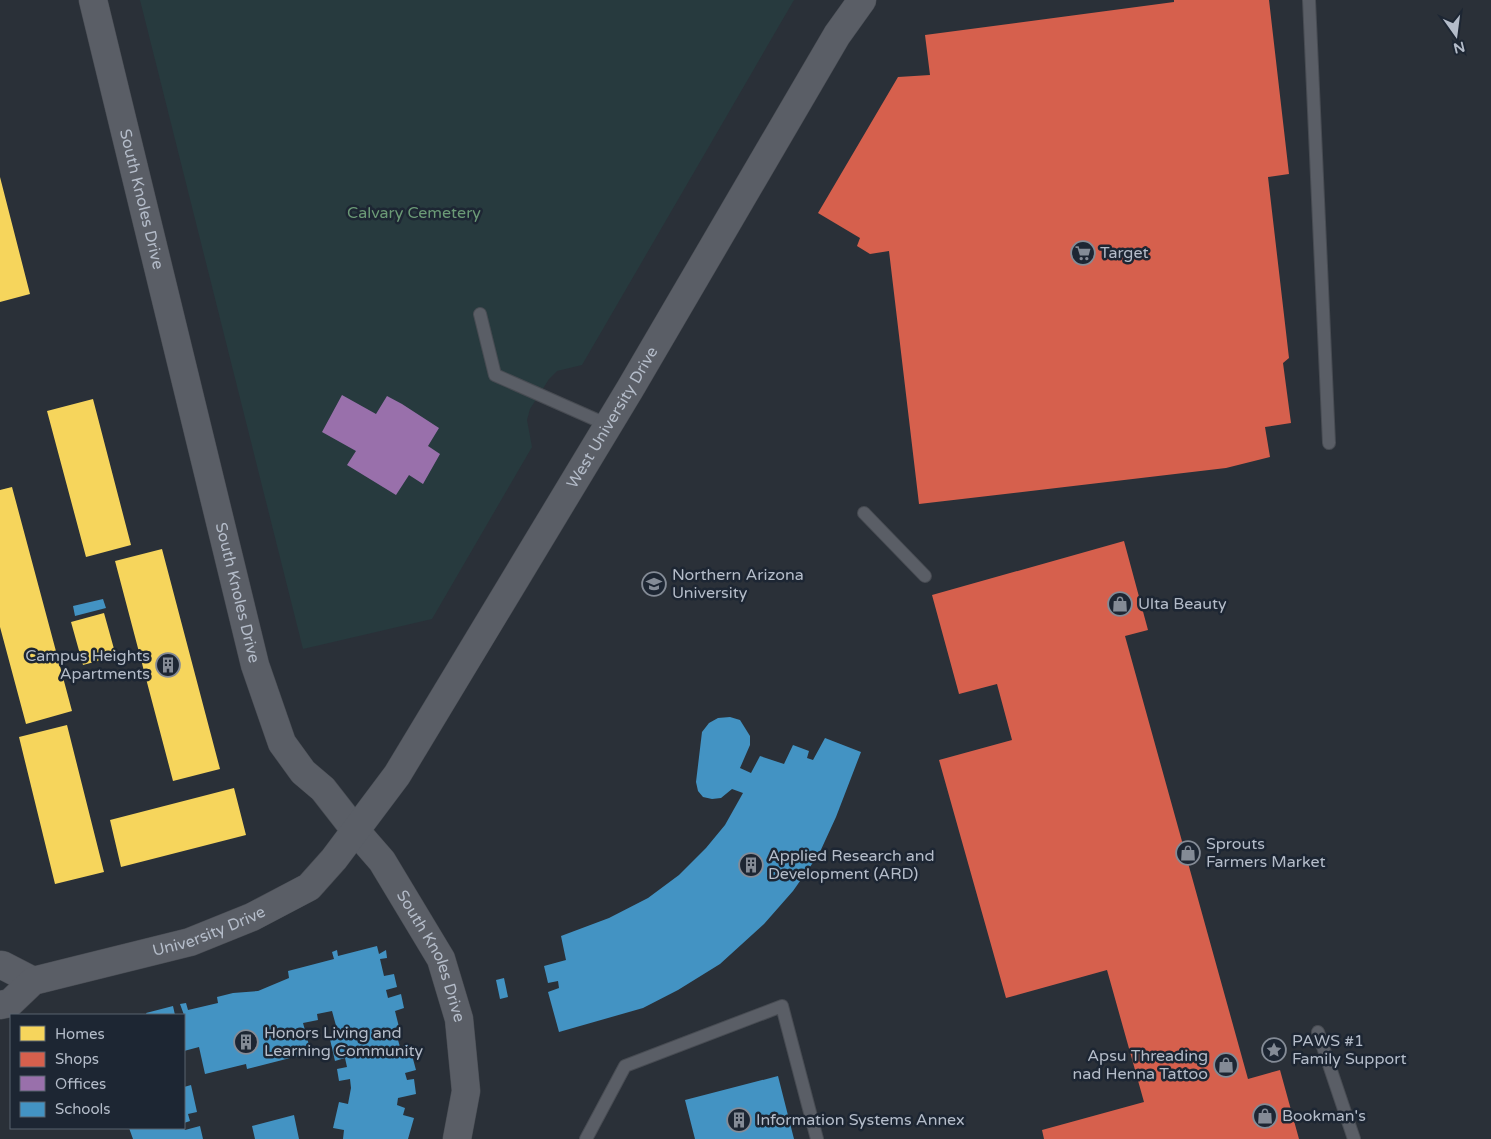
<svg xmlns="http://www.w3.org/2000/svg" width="1491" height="1139" font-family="'Varela Round',sans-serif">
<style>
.green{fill:#273a3e}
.homes{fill:#f6d55c}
.shops{fill:#d6604d}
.offices{fill:#9970ab}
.schools{fill:#4393c3}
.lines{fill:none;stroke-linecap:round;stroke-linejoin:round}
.service-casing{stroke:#484c53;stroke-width:14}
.tertiary-casing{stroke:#484c53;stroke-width:29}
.service{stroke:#5a5e66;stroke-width:12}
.tertiary{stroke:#5a5e66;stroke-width:28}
.labels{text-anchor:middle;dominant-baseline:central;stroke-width:5;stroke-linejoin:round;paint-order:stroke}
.street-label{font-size:16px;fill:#b4bcc9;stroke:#1d2633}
.park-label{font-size:16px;fill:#6b9a76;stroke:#1d2633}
.poi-label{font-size:16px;fill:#b4bcc9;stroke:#1d2633;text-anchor:start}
</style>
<rect width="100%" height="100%" fill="#2a3038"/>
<path class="green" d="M 140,0 L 794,0 L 582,365 L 557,371 L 549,379 L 530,409 L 527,420 L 532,447 L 432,619 L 303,649 Z"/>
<path class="homes" d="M 0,177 L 30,294 L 0,302 Z
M 93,399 L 131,545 L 86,557 L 47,411 Z
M 12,487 L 72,711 L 26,724 L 0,627 L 0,490 Z
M 162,549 L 220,769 L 173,781 L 115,561 Z
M 104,613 L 116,656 L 83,665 L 71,622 Z
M 67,725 L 104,872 L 55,884 L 19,737 Z
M 234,788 L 246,835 L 121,867 L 110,820 Z"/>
<path class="shops" d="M 1174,0 L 1269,0 L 1289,174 L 1268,177 L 1289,358 L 1283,363 L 1291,423 L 1265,427 L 1270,457 L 1226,468 L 919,504 L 889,251 L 870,254 L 857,246 L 860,238 L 818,213 L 898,77 L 930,75 L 925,35 L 1174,2 Z
M 1124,541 L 1148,630 L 1125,636 L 1248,1079 L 1280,1070 L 1299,1139 L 1044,1139 L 1042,1130 L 1144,1102 L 1107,970 L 1006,998 L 939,760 L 1012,740 L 997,684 L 959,694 L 932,595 Z"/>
<path class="offices" d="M 342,395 L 376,414 L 387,396 L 402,404 L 439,428 L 428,446 L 440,454 L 423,484 L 409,475 L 396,495 L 347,465 L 356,451 L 322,432 Z"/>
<path class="schools" d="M 103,599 L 106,608 L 75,616 L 73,606 Z
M 730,717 L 740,720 L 750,736 L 750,745 L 740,768 L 751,773 L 760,756 L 784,764 L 793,745 L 809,751 L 807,758 L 813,760 L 825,738 L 861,752 L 836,817 L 819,854 L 793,891 L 764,924 L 720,964 L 678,990 L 643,1008 L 559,1032 L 548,992 L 559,988 L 558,981 L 548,983 L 544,966 L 566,960 L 561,936 L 609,918 L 648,898 L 679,875 L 706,848 L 725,825 L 743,793 L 732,789 L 721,798 L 712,799 L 703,797 L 698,791 L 696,782 L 702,732 L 709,723 L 718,718 Z
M 377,946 L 379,954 L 386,950 L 387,958 L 380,959 L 384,976 L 394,974 L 397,987 L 386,990 L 388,998 L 401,994 L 404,1008 L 395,1011 L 402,1039 L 398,1040 L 400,1047 L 409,1044 L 416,1070 L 405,1073 L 407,1080 L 414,1079 L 416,1094 L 398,1098 L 397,1105 L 405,1108 L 403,1115 L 414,1118 L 408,1139 L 343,1139 L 344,1130 L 333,1128 L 339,1102 L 348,1104 L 351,1088 L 350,1079 L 339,1081 L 337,1069 L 347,1067 L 345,1058 L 335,1061 L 329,1035 L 338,1033 L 332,1011 L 317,1014 L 318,1020 L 303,1023 L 309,1045 L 300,1047 L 302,1055 L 247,1069 L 246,1064 L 205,1074 L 199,1047 L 184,1051 L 184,1015 L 180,1004 L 186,1003 L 188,1010 L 218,1003 L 217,997 L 233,993 L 258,991 L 289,978 L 288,971 L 334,959 L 332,952 L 337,950 L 338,956 Z
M 504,978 L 508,997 L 500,999 L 496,980 Z
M 173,1006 L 175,1015 L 147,1015 L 146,1013 Z
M 778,1076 L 794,1139 L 695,1139 L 685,1100 Z
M 191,1085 L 197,1112 L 188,1114 L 190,1121 L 184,1123 L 184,1087 Z
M 294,1115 L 299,1139 L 255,1139 L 252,1126 Z
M 200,1126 L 203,1139 L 133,1139 L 129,1128 L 184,1128 L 185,1130 Z"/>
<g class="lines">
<g class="service-casing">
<path id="service" d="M 1309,0 L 1329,443
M 480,314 L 495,375 L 608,425
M 864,513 L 925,576
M 1318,1032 L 1354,1139
M 586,1139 L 625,1066 L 782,1006 L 817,1139"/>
</g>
<g class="tertiary-casing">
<g id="tertiary">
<path id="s1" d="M 93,0 L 255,665 L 282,743 L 303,772 L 323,789 L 355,830 L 382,861 L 441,959 L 459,1019 L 466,1091 L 457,1139"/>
<path d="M 0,966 L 2,965 L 33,981"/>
<path id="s2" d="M 0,1005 L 10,1003 L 33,981 L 190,942 L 252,917 L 309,887 L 334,859 L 397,775 L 630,389 L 837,35 L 862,0"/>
</g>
</g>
<use href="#service" class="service"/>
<use href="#tertiary" class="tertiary"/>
</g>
<defs>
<g id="supermarket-ring" transform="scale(1.25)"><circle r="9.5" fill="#1d2633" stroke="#848b96" stroke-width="1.5"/><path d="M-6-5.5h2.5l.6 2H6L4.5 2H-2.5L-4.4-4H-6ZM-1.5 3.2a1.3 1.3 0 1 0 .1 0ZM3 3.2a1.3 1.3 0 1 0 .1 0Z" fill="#848b96"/></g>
<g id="university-ring" transform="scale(1.25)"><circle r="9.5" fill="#1d2633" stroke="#848b96" stroke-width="1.5"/><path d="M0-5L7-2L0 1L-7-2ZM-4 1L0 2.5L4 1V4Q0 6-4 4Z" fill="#848b96"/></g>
<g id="shop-ring" transform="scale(1.25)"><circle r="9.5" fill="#1d2633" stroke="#848b96" stroke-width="1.5"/><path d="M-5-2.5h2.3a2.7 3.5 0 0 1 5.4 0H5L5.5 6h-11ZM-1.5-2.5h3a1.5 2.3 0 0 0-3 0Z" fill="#848b96"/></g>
<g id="building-ring" transform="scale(1.25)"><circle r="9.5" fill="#1d2633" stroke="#848b96" stroke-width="1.5"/><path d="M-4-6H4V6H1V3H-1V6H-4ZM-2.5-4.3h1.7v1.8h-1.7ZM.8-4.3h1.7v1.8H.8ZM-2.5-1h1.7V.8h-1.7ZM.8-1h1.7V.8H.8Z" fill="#848b96"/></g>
<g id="sight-ring" transform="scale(1.25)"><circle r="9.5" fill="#1d2633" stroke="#848b96" stroke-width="1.5"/><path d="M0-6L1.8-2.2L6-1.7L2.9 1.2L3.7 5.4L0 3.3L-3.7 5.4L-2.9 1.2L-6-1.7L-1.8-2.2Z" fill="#848b96"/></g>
</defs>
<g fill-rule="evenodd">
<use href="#supermarket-ring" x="1083" y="253"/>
<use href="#university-ring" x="654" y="584"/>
<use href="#shop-ring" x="1120" y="604"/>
<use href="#building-ring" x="168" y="665"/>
<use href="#shop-ring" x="1188" y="853"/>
<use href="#building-ring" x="751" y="865"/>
<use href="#building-ring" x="246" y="1042"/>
<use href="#sight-ring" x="1274" y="1050"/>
<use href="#shop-ring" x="1226" y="1065"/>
<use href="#shop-ring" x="1265" y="1116"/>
<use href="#building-ring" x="739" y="1120"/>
</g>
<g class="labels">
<g class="street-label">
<text stroke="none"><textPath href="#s1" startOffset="205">South Knoles Drive</textPath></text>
<text stroke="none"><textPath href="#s2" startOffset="895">West University Drive</textPath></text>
<text stroke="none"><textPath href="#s1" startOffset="610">South Knoles Drive</textPath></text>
<text stroke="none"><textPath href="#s2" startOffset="225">University Drive</textPath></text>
<text stroke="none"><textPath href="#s1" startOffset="1030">South Knoles Drive</textPath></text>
</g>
<g class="park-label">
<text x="414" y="213">Calvary Cemetery</text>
</g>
<g class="poi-label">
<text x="1100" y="253">Target</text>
<text x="672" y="575">Northern Arizona<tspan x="672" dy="18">University</tspan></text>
<text x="1138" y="604">Ulta Beauty</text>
<text x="150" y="656" text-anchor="end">Campus Heights<tspan x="150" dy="18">Apartments</tspan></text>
<text x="1206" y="844">Sprouts<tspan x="1206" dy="18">Farmers Market</tspan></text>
<text x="768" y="856">Applied Research and<tspan x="768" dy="18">Development (ARD)</tspan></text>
<text x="264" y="1033">Honors Living and<tspan x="264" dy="18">Learning Community</tspan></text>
<text x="1292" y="1041">PAWS #1<tspan x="1292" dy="18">Family Support</tspan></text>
<text x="1208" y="1056" text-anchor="end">Apsu Threading<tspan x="1208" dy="18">nad Henna Tattoo</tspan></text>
<text x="1282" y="1116">Bookman's</text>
<text x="756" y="1120">Information Systems Annex</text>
</g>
</g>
<rect x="10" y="1014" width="175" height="115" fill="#1d2633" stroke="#59626f"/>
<rect x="20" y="1026" width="25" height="15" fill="#f6d55c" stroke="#59626f"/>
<text x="55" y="1039" font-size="15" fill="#b4bcc9">Homes</text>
<rect x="20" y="1052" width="25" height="15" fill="#d6604d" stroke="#59626f"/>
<text x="55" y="1064" font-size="15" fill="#b4bcc9">Shops</text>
<rect x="20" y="1076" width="25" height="15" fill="#9970ab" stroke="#59626f"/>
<text x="55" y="1089" font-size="15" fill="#b4bcc9">Offices</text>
<rect x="20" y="1102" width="25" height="15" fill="#4393c3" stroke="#59626f"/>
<text x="55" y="1114" font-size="15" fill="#b4bcc9">Schools</text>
<g transform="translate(1456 35) rotate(166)" stroke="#1d2633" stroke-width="4" paint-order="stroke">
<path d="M0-4L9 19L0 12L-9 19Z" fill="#b4bcc9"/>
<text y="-8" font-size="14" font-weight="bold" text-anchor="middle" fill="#b4bcc9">N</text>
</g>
</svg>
